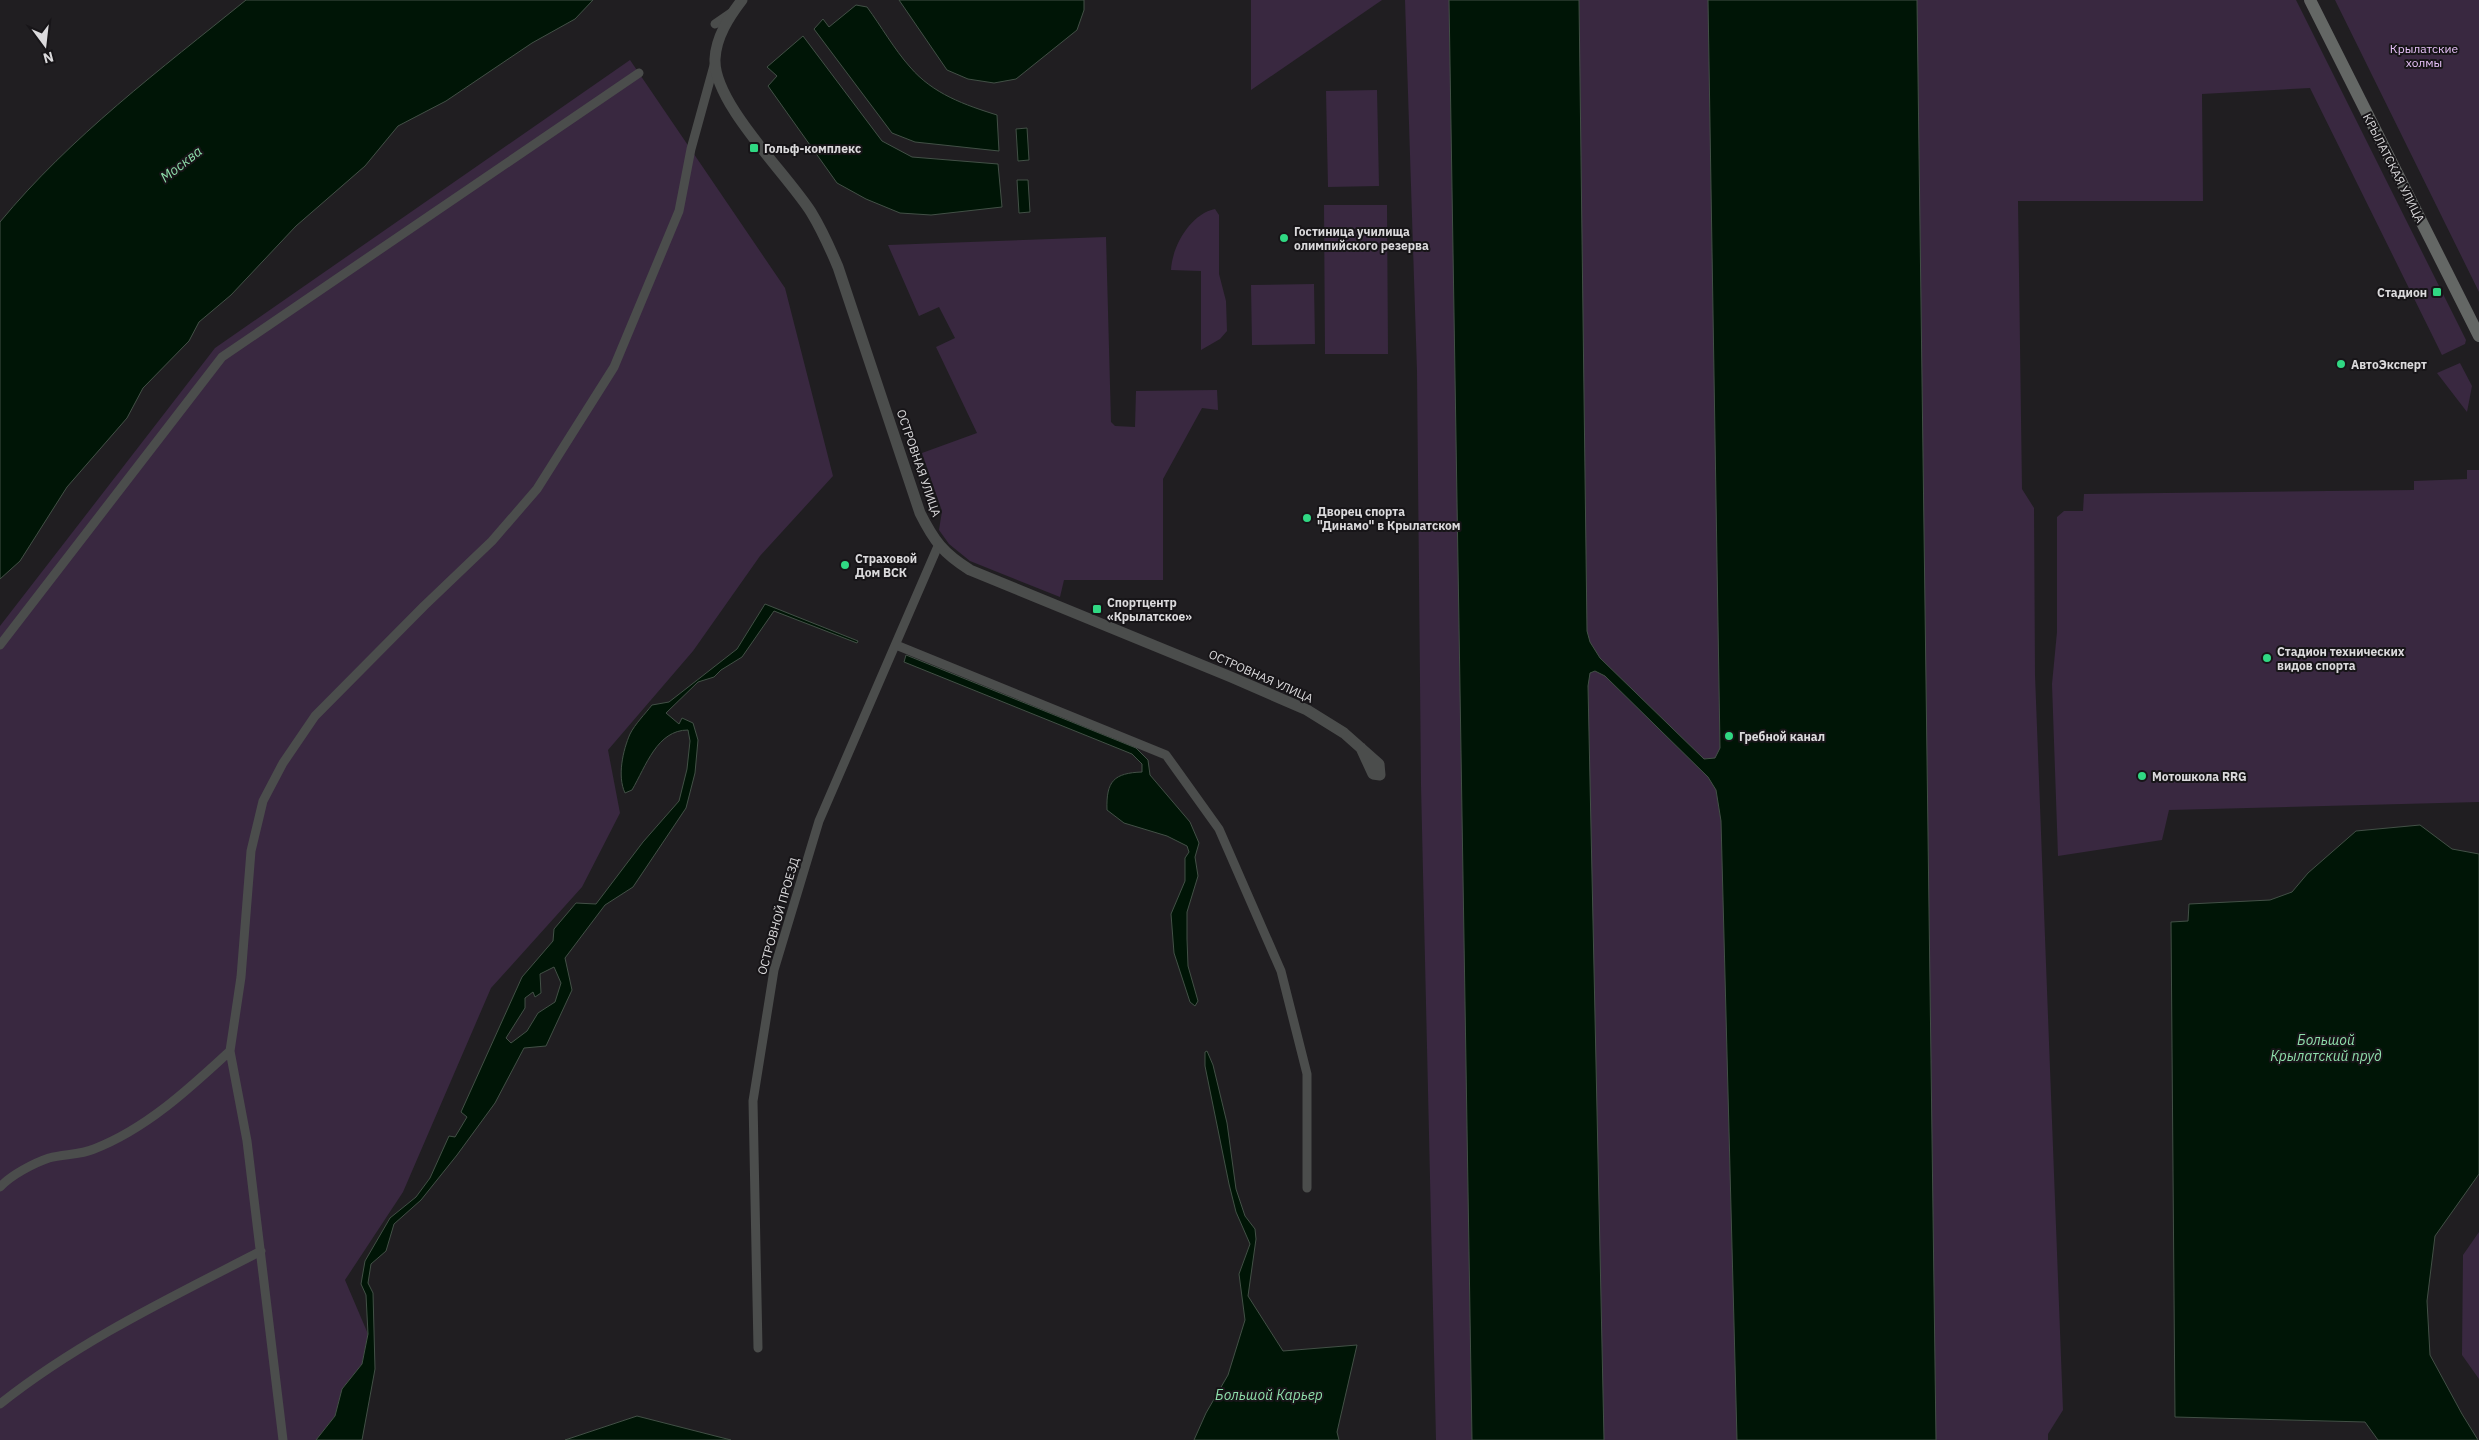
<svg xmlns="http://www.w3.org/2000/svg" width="2479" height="1440" font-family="'IBM Plex Sans',sans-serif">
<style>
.green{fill:#392840}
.water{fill:#001506;stroke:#425046;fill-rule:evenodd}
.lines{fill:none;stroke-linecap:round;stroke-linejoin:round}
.minor{stroke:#4b4d4c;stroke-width:9}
.tertiary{stroke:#4b4d4c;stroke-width:11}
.secondary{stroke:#646765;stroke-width:12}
.poi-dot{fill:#30d883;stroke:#171518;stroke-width:2}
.labels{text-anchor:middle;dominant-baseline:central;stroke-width:4;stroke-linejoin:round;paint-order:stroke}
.park-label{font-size:12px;fill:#e6c0f7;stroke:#171518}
.poi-label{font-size:12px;font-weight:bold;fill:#dbdadc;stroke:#171518;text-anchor:start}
.street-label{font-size:12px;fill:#dbdadc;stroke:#171518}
.water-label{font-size:14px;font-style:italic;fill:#8fdeab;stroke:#171518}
</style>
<rect width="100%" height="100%" fill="#201e21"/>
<path class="green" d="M 1251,0 L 1382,0 L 1251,90 Z
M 1405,0 L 2296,0 L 2466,340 L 2465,344 L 2442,355 L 2310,88 L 2202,94 L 2203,201 L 2018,201 L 2022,489 L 2034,508 L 2035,675 L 2063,1410 L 2048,1434 L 2048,1440 L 1436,1440 L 1421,785 L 1417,371 Z
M 2335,0 L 2479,0 L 2479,292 Z
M 630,60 L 785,288 L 833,476 L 760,556 L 693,651 L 608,750 L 620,813 L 582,887 L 491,988 L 403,1192 L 345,1280 L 368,1334 L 362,1364 L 342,1389 L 335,1416 L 316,1440 L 0,1440 L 0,626 L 215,348 Z
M 1377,90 L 1379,186 L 1328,187 L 1326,91 Z
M 1324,205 L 1387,205 L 1388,354 L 1325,354 Z
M 1215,209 L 1219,215 L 1219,274 L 1226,301 L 1227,331 L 1220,339 L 1201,350 L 1201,271 L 1171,270 C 1172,247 1190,214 1215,209 Z
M 1106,237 L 1111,422 L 1115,426 L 1135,427 L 1136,391 L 1217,390 L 1218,410 L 1202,408 L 1163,479 L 1163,580 L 1064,580 L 1060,597 L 970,561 L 949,544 L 939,530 L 942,511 L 922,453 L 977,433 L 936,347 L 955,338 L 939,307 L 919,316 L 888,245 Z
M 1314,284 L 1315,344 L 1252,345 L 1251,285 Z
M 2460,363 L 2472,386 L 2467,412 L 2437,373 Z
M 2467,470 L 2479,470 L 2479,802 L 2169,810 L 2162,840 L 2058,856 L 2052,684 L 2057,632 L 2057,517 L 2064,511 L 2083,511 L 2084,494 L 2414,490 L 2414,481 L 2467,479 Z
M 2479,1232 L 2479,1379 L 2462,1355 L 2463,1255 Z"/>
<path class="water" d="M 246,0 L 593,0 L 575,19 L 532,43 L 446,101 L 398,126 L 365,166 L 296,226 L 231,295 L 199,322 L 189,341 L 143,388 L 127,418 L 67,487 L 20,561 L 0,579 L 0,222 C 70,137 161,69 246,0 Z
M 899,0 L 1084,0 L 1084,10 L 1077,30 L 1016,79 L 994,83 L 968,79 L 947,70 Z
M 1449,0 L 1579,0 L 1587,631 L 1590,642 L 1600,658 L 1704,759 L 1715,758 L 1720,748 L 1708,0 L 1917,0 L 1936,1440 L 1737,1440 L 1721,821 L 1716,790 L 1708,777 L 1605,676 L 1595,671 L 1590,673 L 1588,686 L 1604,1440 L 1472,1440 Z
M 856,5 L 867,7 C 881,26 894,49 910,67 C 933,94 965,105 997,115 L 999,151 L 915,142 L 892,133 L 814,29 L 823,19 L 829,27 Z
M 803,36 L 882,141 L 912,157 L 998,164 L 1002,207 L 931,215 L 900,213 L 866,199 L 837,183 L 768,86 L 777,76 L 767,67 Z
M 1027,128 L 1029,160 L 1018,161 L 1016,129 Z
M 1017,180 L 1028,180 L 1030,212 L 1019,213 Z
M 765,604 L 858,641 L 857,643 L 774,611 L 742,657 L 721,670 L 714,677 L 698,682 L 666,713 L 679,724 L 682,718 L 693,723 L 698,740 L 695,773 L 686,808 L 633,887 L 605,905 L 565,958 L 572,990 L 546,1046 L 524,1048 L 495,1103 L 457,1155 L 421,1200 L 394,1224 L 386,1251 L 371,1264 L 368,1283 L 373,1293 L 375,1369 L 362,1440 L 316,1440 L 335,1416 L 342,1389 L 362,1364 L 368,1334 L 366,1295 L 361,1284 L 365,1261 L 390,1218 L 416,1197 L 430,1178 L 449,1136 L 455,1137 L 467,1117 L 461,1112 L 522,977 L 553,941 L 554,929 L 576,903 L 596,904 L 643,842 L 679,801 L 687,769 L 690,741 L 688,730 C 657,730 646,766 632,790 L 625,793 C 617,776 623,750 630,734 C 635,724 645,714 652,705 L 669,702 L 737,649 ZM 554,967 L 561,983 L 555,1002 L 538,1013 L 527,1031 L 511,1043 L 506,1038 L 525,1008 L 525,998 L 533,992 L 535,997 L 541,993 L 540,974 Z
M 906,655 L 1136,748 L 1148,760 L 1150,775 L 1190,822 L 1199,843 L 1195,857 L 1198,876 L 1187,912 L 1187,939 L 1188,966 L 1198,1001 L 1195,1006 L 1190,1002 L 1174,953 L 1171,914 L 1185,881 L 1185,858 L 1189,852 L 1187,846 L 1167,836 L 1124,823 L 1107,810 C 1106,781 1114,773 1142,772 L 1142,764 L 1132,754 L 904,662 Z
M 2420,825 L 2452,849 L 2479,854 L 2479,1174 L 2435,1236 L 2427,1301 L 2430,1355 L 2462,1414 L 2478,1440 L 2378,1440 L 2365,1422 L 2175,1417 L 2171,922 L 2188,921 L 2189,904 L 2270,900 L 2292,892 L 2308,873 L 2356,831 Z
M 1207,1051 L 1213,1065 L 1227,1123 L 1236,1189 L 1245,1216 L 1255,1229 L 1256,1239 L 1248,1296 L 1283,1351 L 1357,1345 L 1337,1432 L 1339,1440 L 1194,1440 L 1206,1413 L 1228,1375 L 1245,1320 L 1239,1274 L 1250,1244 L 1236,1212 L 1229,1184 L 1205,1066 L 1205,1052 Z
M 637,1416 L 731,1440 L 565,1440 Z"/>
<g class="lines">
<path class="minor" d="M 715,24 L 731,13
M 0,645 L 222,357 L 639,73
M 896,645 L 1166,755 L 1219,829 L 1281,971 L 1307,1074 L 1307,1188
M 0,1187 C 11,1175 34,1163 49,1158 C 64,1154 80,1155 94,1149 C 146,1129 190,1088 230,1051
M 758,1348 L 753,1101 L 774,970 L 819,821 L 938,546
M 0,1404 C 79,1341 172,1297 261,1251
M 283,1440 L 247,1141 L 230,1051 L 241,977 L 251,851 L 263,801 L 283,763 L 315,716 L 424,606 L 492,541 L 537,489 L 614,367 L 679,211 L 691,149 L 715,62"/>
<path class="tertiary" d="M 742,0 C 729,17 716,37 715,59 C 713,103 787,174 811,212 C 822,230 830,248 838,267 L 920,513 C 934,541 943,553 970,570 L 1231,677 L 1307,710 L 1344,733 L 1379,764 L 1380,775 L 1373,774 L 1361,748"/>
<path class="secondary" d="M 2310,0 L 2479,336"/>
</g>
<g class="poi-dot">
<rect x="749" y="143" width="10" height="10" rx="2.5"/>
<circle cx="1284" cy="238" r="5"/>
<rect x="2432" y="287" width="10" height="10" rx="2.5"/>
<circle cx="2341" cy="364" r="5"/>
<circle cx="1307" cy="518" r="5"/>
<circle cx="845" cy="565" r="5"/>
<rect x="1092" y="604" width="10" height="10" rx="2.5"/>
<circle cx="2267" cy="658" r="5"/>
<circle cx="1729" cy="736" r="5"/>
<circle cx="2142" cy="776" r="5"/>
</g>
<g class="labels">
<g class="park-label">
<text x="2424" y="48">Крылатские<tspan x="2424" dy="14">холмы</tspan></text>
</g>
<g class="poi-label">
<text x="764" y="148">Гольф-комплекс</text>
<text x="1294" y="231">Гостиница училища<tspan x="1294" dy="14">олимпийского резерва</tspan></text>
<text x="2427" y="292" text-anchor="end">Стадион</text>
<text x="2351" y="364">АвтоЭксперт</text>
<text x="1317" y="511">Дворец спорта<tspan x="1317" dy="14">"Динамо" в Крылатском</tspan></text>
<text x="855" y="558">Страховой<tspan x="855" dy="14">Дом ВСК</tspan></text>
<text x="1107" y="602">Спортцентр<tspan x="1107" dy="14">«Крылатское»</tspan></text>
<text x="2277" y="651">Стадион технических<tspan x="2277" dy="14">видов спорта</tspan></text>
<text x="1739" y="736">Гребной канал</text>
<text x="2152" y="776">Мотошкола RRG</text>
</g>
<g class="street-label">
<text transform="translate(2394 168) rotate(63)">КРЫЛАТСКАЯ УЛИЦА</text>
<text transform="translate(919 463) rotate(71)">ОСТРОВНАЯ УЛИЦА</text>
<text transform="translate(1261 676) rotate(24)">ОСТРОВНАЯ УЛИЦА</text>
<text transform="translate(778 916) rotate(-74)">ОСТРОВНОЙ ПРОЕЗД</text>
</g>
<g class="water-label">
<text transform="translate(181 164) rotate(-38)">Москва</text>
<text x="2326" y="1040">Большой<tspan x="2326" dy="16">Крылатский пруд</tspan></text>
<text x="1269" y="1395">Большой Карьер</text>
</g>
</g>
<g transform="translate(45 45) rotate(165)" stroke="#171518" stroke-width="4" paint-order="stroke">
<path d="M0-4L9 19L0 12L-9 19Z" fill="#dbdadc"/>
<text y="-8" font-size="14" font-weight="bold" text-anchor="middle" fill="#dbdadc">N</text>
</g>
</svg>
